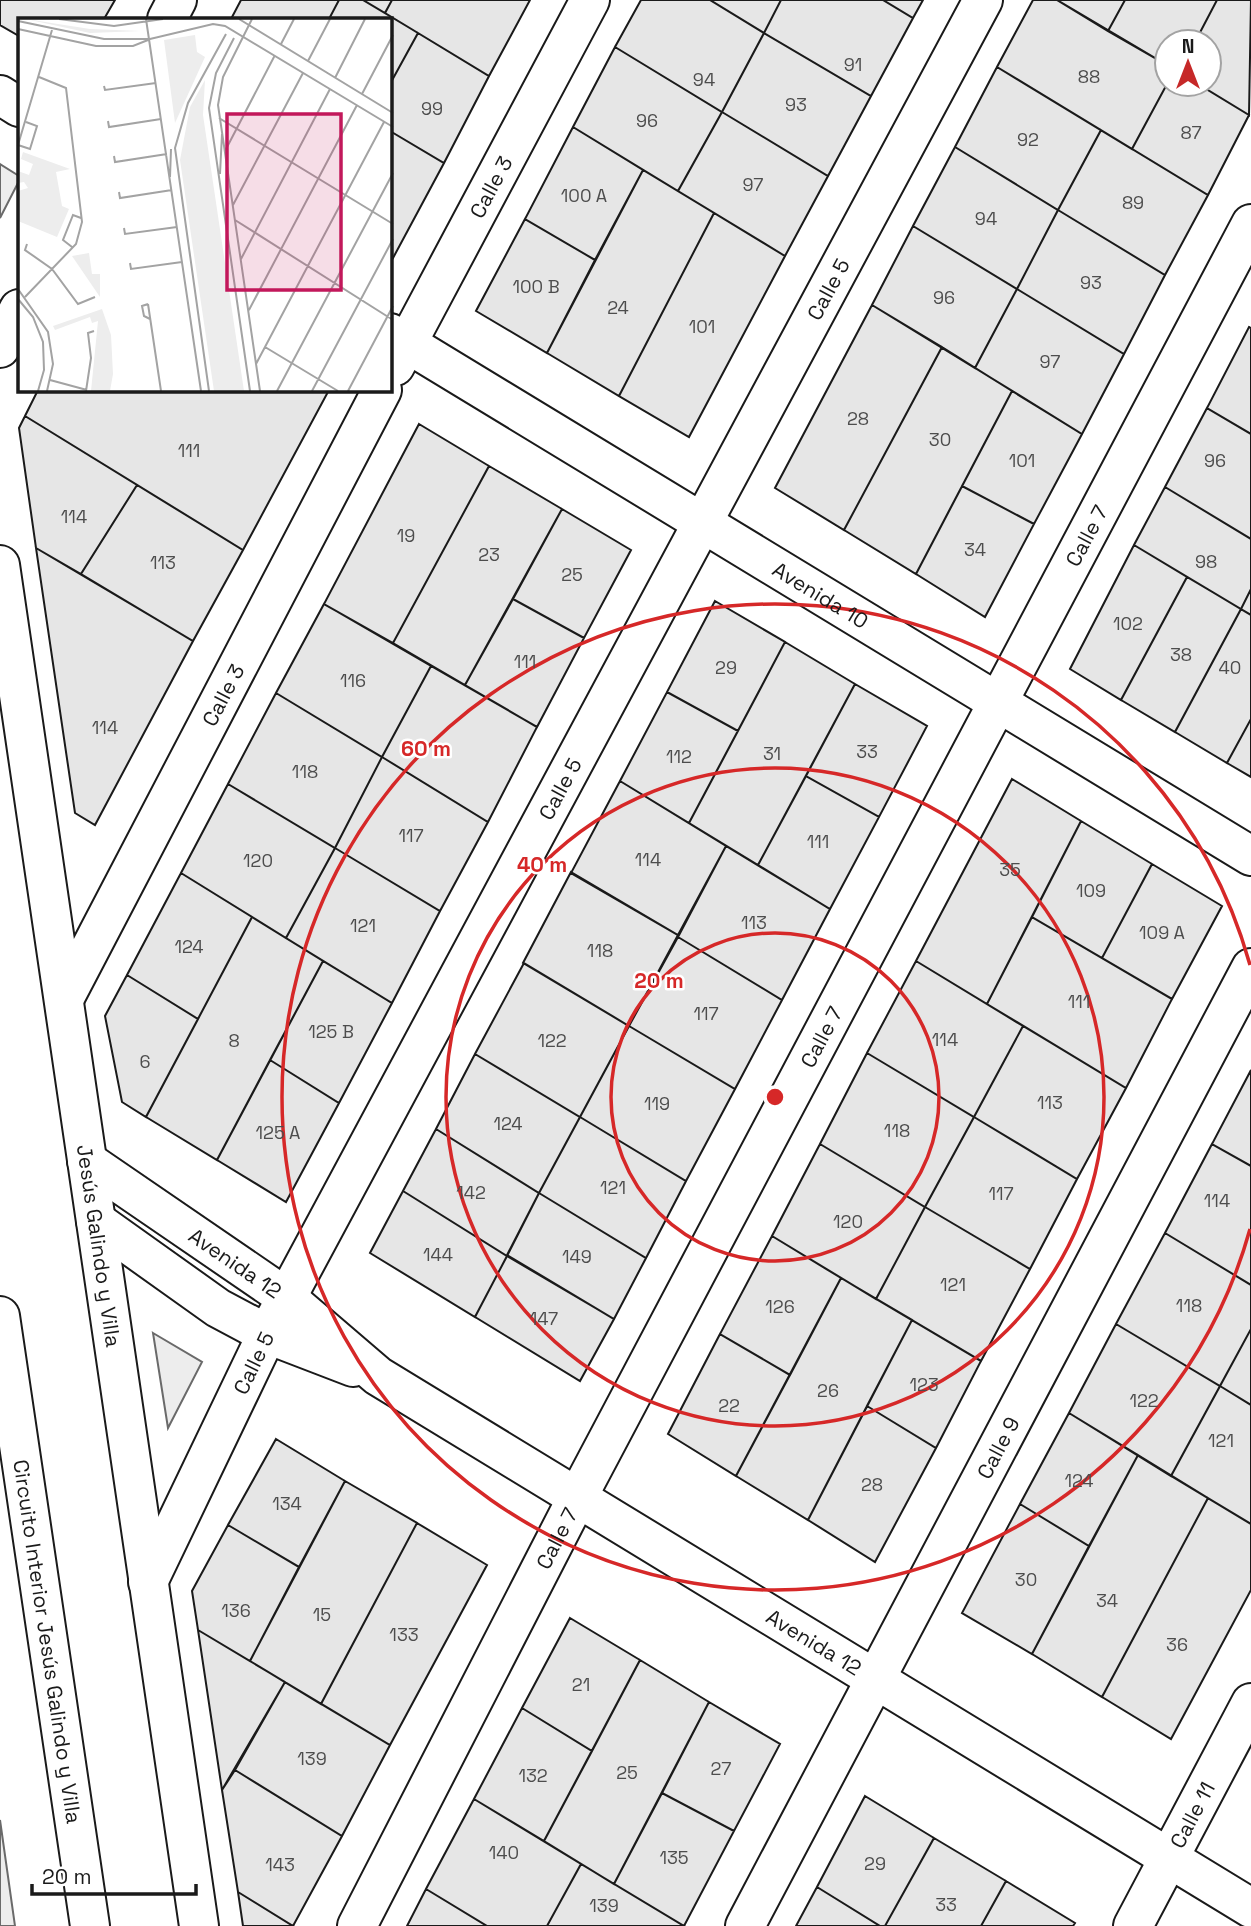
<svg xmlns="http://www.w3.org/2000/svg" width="1251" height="1926" font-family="'Space Grotesk',sans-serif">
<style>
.built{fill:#ededed;stroke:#6a6a6a;stroke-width:2}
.building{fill:#e6e6e6;stroke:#1a1a1a;stroke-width:2}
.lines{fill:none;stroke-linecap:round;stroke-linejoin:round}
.street-casing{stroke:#1a1a1a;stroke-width:42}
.secondary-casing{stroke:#1a1a1a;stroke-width:42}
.highway-casing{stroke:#1a1a1a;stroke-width:42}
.street{stroke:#fff;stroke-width:38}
.secondary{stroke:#fff;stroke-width:38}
.highway{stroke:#fff;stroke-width:38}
.ring{fill:none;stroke:#d62828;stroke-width:3.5}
.labels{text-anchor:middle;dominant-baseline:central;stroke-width:5;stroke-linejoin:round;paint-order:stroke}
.number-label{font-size:18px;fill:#4d4d4d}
.street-label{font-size:21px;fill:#1a1a1a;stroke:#fff}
.inset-road{fill:none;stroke:#a3a3a3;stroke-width:2}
.view{fill:#c2185b;fill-opacity:0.15;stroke:#c2185b;stroke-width:3.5}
.inset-edge{fill:none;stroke:#1a1a1a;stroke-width:3.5}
.centre{fill:#d62828;stroke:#fff;stroke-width:3.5}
.ring-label{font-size:21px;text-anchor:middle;font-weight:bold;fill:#d62828;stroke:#fff;stroke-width:5;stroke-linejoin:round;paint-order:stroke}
</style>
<rect width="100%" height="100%" fill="#fff"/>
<path class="built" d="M 0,164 L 19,176 L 19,181 L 0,218 Z
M 153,1333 L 202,1362 L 168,1428 Z
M 0,1820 L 15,1926 L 0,1926 Z"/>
<path class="building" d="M 0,0 L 115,0 L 104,19 L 19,19 L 19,36 L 0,25 Z
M 241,0 L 339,0 L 329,19 L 231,19 Z
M 339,0 L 363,0 L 418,33 L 390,84 L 390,19 L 329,19 Z
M 363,0 L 392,0 L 385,13 Z
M 392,0 L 530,0 L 489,76 L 385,13 Z
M 641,0 L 710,0 L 764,33 L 722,112 L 615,47 Z
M 710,0 L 781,0 L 764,33 Z
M 781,0 L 883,0 L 913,18 L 871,96 L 764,33 Z
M 883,0 L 923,0 L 913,18 Z
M 1033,0 L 1057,0 L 1167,65 L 1167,84 L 1132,149 L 997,67 Z
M 1057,0 L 1125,0 L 1108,31 Z
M 1125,0 L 1217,0 L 1195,42 L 1167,42 L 1167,65 L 1108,31 Z
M 1217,0 L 1251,0 L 1249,115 L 1198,84 L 1209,84 L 1209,42 L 1195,42 Z
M 418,33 L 489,76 L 444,163 L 390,131 L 390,84 Z
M 764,33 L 871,96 L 828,176 L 722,112 Z
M 615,47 L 722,112 L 678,191 L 573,127 Z
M 997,67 L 1101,130 L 1058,210 L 955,147 Z
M 1167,84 L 1198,84 L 1249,115 L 1208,195 L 1132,149 Z
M 722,112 L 828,176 L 785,256 L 678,191 Z
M 573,127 L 643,170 L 595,260 L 525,219 Z
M 1101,130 L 1208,195 L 1165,275 L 1058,210 Z
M 390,131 L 444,163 L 393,258 L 390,256 Z
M 955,147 L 1058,210 L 1017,289 L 913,226 Z
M 643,170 L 714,213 L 619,396 L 547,353 Z
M 1058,210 L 1165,275 L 1124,354 L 1017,289 Z
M 714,213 L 785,256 L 689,437 L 619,396 Z
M 525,219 L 595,260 L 547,353 L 476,311 Z
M 913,226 L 1017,289 L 975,368 L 872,305 Z
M 1017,289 L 1124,354 L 1082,434 L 975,368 Z
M 872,305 L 942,347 L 844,530 L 775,488 Z
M 1249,327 L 1251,328 L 1251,434 L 1207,408 Z
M 942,347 L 1012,391 L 916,574 L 844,530 Z
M 38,390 L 329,390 L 243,550 L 25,416 Z
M 1012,391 L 1082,434 L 1034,524 L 962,486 Z
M 1207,408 L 1251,434 L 1251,539 L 1165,487 Z
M 25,416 L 137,485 L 81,574 L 36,548 L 19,428 Z
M 419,424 L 489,466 L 393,643 L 324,604 Z
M 489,466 L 562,509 L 465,685 L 393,643 Z
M 137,485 L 243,550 L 193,641 L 81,574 Z
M 962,486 L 1034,524 L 985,617 L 916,574 Z
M 1165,487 L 1251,539 L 1251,589 L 1241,609 L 1134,545 Z
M 562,509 L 631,550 L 584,638 L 513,599 Z
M 1134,545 L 1187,577 L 1121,700 L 1070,669 Z
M 36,548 L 193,641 L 95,825 L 75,813 Z
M 1187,577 L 1241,609 L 1175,732 L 1121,700 Z
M 1251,589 L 1251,615 L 1241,609 Z
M 513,599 L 584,638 L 537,727 L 465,685 Z
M 715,601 L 785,642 L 738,731 L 667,692 Z
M 324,604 L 431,666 L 382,757 L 276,693 Z
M 1241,609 L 1251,615 L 1251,719 L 1227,763 L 1175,732 Z
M 785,642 L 855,684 L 758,865 L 689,823 Z
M 431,666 L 537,727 L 488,822 L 382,757 Z
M 855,684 L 927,726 L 879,817 L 806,776 Z
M 667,692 L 738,731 L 689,823 L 620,781 Z
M 276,693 L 382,757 L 335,848 L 228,784 Z
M 1251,719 L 1251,777 L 1227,763 Z
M 382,757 L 488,822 L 440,911 L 335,848 Z
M 806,776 L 879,817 L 830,909 L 758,865 Z
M 1012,779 L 1081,821 L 987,1004 L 916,961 Z
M 620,781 L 726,846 L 678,935 L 571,873 Z
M 228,784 L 335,848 L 286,938 L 181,873 Z
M 1081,821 L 1152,864 L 1102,958 L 1032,917 Z
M 726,846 L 830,909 L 782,1000 L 678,937 Z
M 335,848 L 440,911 L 392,1003 L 286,938 Z
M 1152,864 L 1222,906 L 1172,999 L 1102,958 Z
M 571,872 L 678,935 L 629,1026 L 523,963 Z
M 181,873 L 252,917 L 198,1019 L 127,975 Z
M 252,917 L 323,961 L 217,1160 L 146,1117 Z
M 1032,917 L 1172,999 L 1126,1088 L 987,1004 Z
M 678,937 L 782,1000 L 735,1089 L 629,1026 Z
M 323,961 L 392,1003 L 339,1103 L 270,1060 Z
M 916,961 L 1023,1026 L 974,1117 L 867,1053 Z
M 524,963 L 629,1026 L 580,1117 L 475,1054 Z
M 127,975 L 198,1019 L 146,1117 L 122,1102 L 105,1016 Z
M 629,1026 L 735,1089 L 686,1181 L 580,1117 Z
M 1023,1026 L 1126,1088 L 1077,1179 L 974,1117 Z
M 867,1053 L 974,1117 L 925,1207 L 820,1144 Z
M 475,1054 L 580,1117 L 539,1193 L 436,1129 Z
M 270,1060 L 339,1103 L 286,1202 L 217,1160 Z
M 1251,1070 L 1251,1166 L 1212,1144 Z
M 580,1117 L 686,1181 L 646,1258 L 539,1193 Z
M 974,1117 L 1077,1179 L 1030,1269 L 925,1207 Z
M 436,1129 L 539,1193 L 507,1256 L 403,1191 Z
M 820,1144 L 925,1207 L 876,1299 L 772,1236 Z
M 1212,1144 L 1251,1166 L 1251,1285 L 1165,1233 Z
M 403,1191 L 507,1256 L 475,1317 L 370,1253 Z
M 539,1193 L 646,1258 L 614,1319 L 507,1255 Z
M 925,1207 L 1030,1269 L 981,1361 L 876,1299 Z
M 1165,1233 L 1251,1285 L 1251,1329 L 1220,1386 L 1116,1324 Z
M 772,1236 L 841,1278 L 790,1375 L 720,1334 Z
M 507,1256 L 614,1319 L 580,1381 L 475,1317 Z
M 841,1278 L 912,1320 L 808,1520 L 736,1476 Z
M 912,1320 L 981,1361 L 936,1448 L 867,1406 Z
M 1116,1324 L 1220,1386 L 1171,1476 L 1069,1413 Z
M 1251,1329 L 1251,1405 L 1220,1386 Z
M 720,1334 L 790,1375 L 736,1476 L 668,1434 Z
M 1220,1386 L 1251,1405 L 1251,1524 L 1171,1476 Z
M 867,1406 L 936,1448 L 875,1562 L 808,1520 Z
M 1069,1413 L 1138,1455 L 1089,1546 L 1020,1504 Z
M 276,1439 L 345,1481 L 299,1567 L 228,1525 Z
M 1138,1455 L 1208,1498 L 1102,1697 L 1032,1654 Z
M 345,1481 L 417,1523 L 321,1704 L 250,1661 Z
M 1208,1498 L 1251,1524 L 1251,1590 L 1171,1739 L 1102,1697 Z
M 1020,1504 L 1089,1546 L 1032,1654 L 962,1613 Z
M 417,1523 L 487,1565 L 390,1745 L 321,1704 Z
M 228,1525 L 299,1567 L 250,1661 L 198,1630 L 192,1591 Z
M 570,1618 L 640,1660 L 592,1751 L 522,1708 Z
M 198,1630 L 285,1682 L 222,1790 Z
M 640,1660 L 709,1702 L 614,1884 L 544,1841 Z
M 285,1682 L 390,1745 L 342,1836 L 235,1770 Z
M 709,1702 L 780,1744 L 734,1831 L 662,1793 Z
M 522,1708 L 592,1751 L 544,1841 L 474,1799 Z
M 235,1770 L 342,1836 L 293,1926 L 238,1892 L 222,1790 Z
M 662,1793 L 734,1831 L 684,1926 L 614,1884 Z
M 865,1796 L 934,1838 L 885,1926 L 880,1926 L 817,1887 Z
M 474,1799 L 581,1864 L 547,1926 L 487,1926 L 426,1889 Z
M 934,1838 L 1006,1881 L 981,1926 L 885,1926 Z
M 581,1864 L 684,1926 L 547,1926 Z
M 1006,1881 L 1075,1923 L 1073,1926 L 981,1926 Z
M 817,1887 L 880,1926 L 796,1926 Z
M 426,1889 L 487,1926 L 407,1926 Z
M 238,1892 L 293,1926 L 243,1926 Z"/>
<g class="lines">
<g class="street-casing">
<g id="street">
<path d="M 167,19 L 177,0"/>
<path d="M 0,95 L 19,107"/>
<path id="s1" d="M 390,333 L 1251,856"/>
<path d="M 0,348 L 19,309"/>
<path id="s2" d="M 395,366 L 590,0"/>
<path id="s3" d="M 64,999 L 382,390"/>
<path id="s4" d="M 148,1582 L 267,1334 L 983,0"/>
<path id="s5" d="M 357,1926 L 577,1498 L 1251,224"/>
<path id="s6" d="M 745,1926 L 1251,968"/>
<path id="s7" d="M 1133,1926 L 1251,1703"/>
</g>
</g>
<g class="secondary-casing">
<g id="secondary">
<path id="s8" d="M 0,565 L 199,1926"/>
<path id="s9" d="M 87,1161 L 287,1298 L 378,1376 L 1251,1908"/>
<path d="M 96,1221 L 218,1308 L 267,1334 L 353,1367"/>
</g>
</g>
<g class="highway-casing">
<g id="highway">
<path id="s10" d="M 0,1316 L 90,1926"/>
</g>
</g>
<use href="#street" class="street"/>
<use href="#secondary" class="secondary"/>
<use href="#highway" class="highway"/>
</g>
<g class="ring">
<circle cx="775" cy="1097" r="164"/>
<circle cx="775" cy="1097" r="329"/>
<path d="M1250 1229A493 493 0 1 1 1250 965"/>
</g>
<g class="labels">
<g class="number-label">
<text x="853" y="64">91</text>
<text x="1089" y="76">88</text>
<text x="704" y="79">94</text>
<text x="796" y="104">93</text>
<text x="432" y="108">99</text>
<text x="647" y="120">96</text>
<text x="1191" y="132">87</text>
<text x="1028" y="139">92</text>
<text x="753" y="184">97</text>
<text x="584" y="195">100 A</text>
<text x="1133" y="202">89</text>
<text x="986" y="218">94</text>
<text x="1091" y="282">93</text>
<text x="536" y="286">100 B</text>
<text x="944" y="297">96</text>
<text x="618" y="307">24</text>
<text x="702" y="326">101</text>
<text x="1050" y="361">97</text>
<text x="858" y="418">28</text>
<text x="940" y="439">30</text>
<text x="189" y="450">111</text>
<text x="1022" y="460">101</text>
<text x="1215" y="460">96</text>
<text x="74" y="516">114</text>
<text x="406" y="535">19</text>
<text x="975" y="549">34</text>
<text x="489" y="554">23</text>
<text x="1206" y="561">98</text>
<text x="163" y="562">113</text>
<text x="572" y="574">25</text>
<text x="1128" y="623">102</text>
<text x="1181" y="654">38</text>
<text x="525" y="661">111</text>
<text x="726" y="667">29</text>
<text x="1230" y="667">40</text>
<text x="353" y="680">116</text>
<text x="105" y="727">114</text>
<text x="867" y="751">33</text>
<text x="772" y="753">31</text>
<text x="679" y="756">112</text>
<text x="305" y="771">118</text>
<text x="411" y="835">117</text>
<text x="818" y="841">111</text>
<text x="648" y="859">114</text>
<text x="258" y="860">120</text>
<text x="1010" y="869">35</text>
<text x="1091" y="890">109</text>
<text x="754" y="922">113</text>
<text x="363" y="925">121</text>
<text x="1162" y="932">109 A</text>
<text x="189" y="946">124</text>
<text x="600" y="950">118</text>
<text x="1079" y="1001">111</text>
<text x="706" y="1013">117</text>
<text x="331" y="1031">125 B</text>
<text x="945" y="1039">114</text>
<text x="234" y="1040">8</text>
<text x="552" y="1040">122</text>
<text x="145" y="1061">6</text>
<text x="1050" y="1102">113</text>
<text x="657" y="1103">119</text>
<text x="508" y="1123">124</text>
<text x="897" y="1130">118</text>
<text x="278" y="1132">125 A</text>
<text x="613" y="1187">121</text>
<text x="471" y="1192">142</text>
<text x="1001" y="1193">117</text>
<text x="1217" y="1200">114</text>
<text x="848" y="1221">120</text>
<text x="438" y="1254">144</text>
<text x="577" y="1256">149</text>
<text x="953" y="1284">121</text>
<text x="1189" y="1305">118</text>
<text x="780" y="1306">126</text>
<text x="544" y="1318">147</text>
<text x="924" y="1384">123</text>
<text x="828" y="1390">26</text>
<text x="1144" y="1400">122</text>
<text x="729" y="1405">22</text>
<text x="1221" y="1440">121</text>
<text x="1079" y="1480">124</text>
<text x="872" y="1484">28</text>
<text x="287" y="1503">134</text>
<text x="1026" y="1579">30</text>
<text x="1107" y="1600">34</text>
<text x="236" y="1610">136</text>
<text x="322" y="1614">15</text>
<text x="404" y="1634">133</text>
<text x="1177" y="1644">36</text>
<text x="581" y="1684">21</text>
<text x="312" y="1758">139</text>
<text x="721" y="1768">27</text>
<text x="627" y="1772">25</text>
<text x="533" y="1775">132</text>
<text x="504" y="1852">140</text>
<text x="674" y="1857">135</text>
<text x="875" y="1863">29</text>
<text x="280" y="1864">143</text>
<text x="946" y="1904">33</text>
<text x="604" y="1905">139</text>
</g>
<g class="street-label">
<text stroke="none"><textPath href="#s2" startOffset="203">Calle 3</textPath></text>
<text stroke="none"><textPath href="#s4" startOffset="1461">Calle 5</textPath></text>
<text stroke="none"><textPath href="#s5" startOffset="1570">Calle 7</textPath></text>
<text stroke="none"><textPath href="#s1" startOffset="504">Avenida 10</textPath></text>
<text stroke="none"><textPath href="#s3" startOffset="343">Calle 3</textPath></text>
<text stroke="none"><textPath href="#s4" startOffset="894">Calle 5</textPath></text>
<text stroke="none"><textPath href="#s5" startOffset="1003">Calle 7</textPath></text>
<text stroke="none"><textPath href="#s8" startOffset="688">Jesús Galindo y Villa</textPath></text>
<text stroke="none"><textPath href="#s9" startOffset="180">Avenida 12</textPath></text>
<text stroke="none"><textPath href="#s4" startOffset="243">Calle 5</textPath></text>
<text stroke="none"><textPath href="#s6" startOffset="541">Calle 9</textPath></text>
<text stroke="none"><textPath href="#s5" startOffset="436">Calle 7</textPath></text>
<text stroke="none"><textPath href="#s10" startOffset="329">Circuito Interior Jesús Galindo y Villa</textPath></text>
<text stroke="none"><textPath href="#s9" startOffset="873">Avenida 12</textPath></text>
<text stroke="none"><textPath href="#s7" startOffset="126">Calle 11</textPath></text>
</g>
</g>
<g transform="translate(18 18)">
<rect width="374" height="374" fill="#fff"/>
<path d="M 8,1 L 72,11 L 123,13 L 72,15 ZM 177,17 L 179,34 L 187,39 L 157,105 L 146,22 ZM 187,62 L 185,97 L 226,373 L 196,373 L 162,142 L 172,89 ZM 5,134 L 52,151 L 38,154 L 44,188 L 51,191 L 39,219 L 0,203 L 0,173 L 10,170 L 6,164 L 0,165 L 0,153 L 11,157 L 15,146 L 3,141 ZM 71,235 L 74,256 L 82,256 L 82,279 L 54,238 ZM 84,291 L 93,317 L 95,356 L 92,373 L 73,373 L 80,303 L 74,305 L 72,299 L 37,312 L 35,308 Z" fill="#ededed"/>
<path class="inset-road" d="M 41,1 L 96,8 L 145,1M 128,1 L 183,373M 221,1 L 375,95M 234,1 L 205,59 L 200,87 L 242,373M 0,3 L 86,21 L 132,21 L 195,6 L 207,8 L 375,109M 0,11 L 78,28 L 115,28 L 130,22M 216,20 L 198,55 L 191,90 L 232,373M 263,26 L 276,1M 290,43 L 312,1M 317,60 L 347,1M 86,68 L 87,72 L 138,65M 344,76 L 375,17M 201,100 L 375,206M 90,103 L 91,109 L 143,101M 8,104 L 19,108 L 12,131 L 0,127 L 34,12M 207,133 L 257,37M 96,138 L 97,144 L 149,136M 202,156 L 204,116M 152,159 L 153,131M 101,174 L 102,180 L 154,172M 215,187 L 285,55M 217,202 L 375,302M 106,210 L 107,216 L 159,209M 9,226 L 7,232 L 34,251 L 60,286 L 77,279M 54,229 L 45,222 L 55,197 L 63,200M 223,241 L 312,71M 112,245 L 113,251 L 164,244M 0,271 L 30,314 L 35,346 L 29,373M 7,279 L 58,226 L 64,204 L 48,70 L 21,59M 0,281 L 15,299 L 25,324 L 26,352 L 20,373M 130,286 L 143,373M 130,286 L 124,288 L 126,298 L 132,301M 231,292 L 339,87M 247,329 L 320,373M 238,346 L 366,104M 32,362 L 69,372M 68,373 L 73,340 L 70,315 L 76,313M 191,373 L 157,130 L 170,85 L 208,16M 259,373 L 375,155M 294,373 L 375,221M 330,373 L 375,288"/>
<path class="view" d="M 209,96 L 323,96 L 323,272 L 209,272 Z"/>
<rect width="374" height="374" class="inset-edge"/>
</g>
<circle cx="775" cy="1097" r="10" class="centre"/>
<g class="ring-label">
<text x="426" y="756">60 m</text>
<text x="542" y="872">40 m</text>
<text x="659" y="988">20 m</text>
</g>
<g transform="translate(1188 63)"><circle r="33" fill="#ffffff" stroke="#a3a3a3" stroke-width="2"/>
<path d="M0-5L12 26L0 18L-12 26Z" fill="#c62828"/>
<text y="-10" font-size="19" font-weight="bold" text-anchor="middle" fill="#1a1a1a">N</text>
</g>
<path d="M32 1884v10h164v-10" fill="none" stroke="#1a1a1a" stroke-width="3.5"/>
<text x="42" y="1884" font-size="21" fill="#1a1a1a" stroke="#ffffff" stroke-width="5" paint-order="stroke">20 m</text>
</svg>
